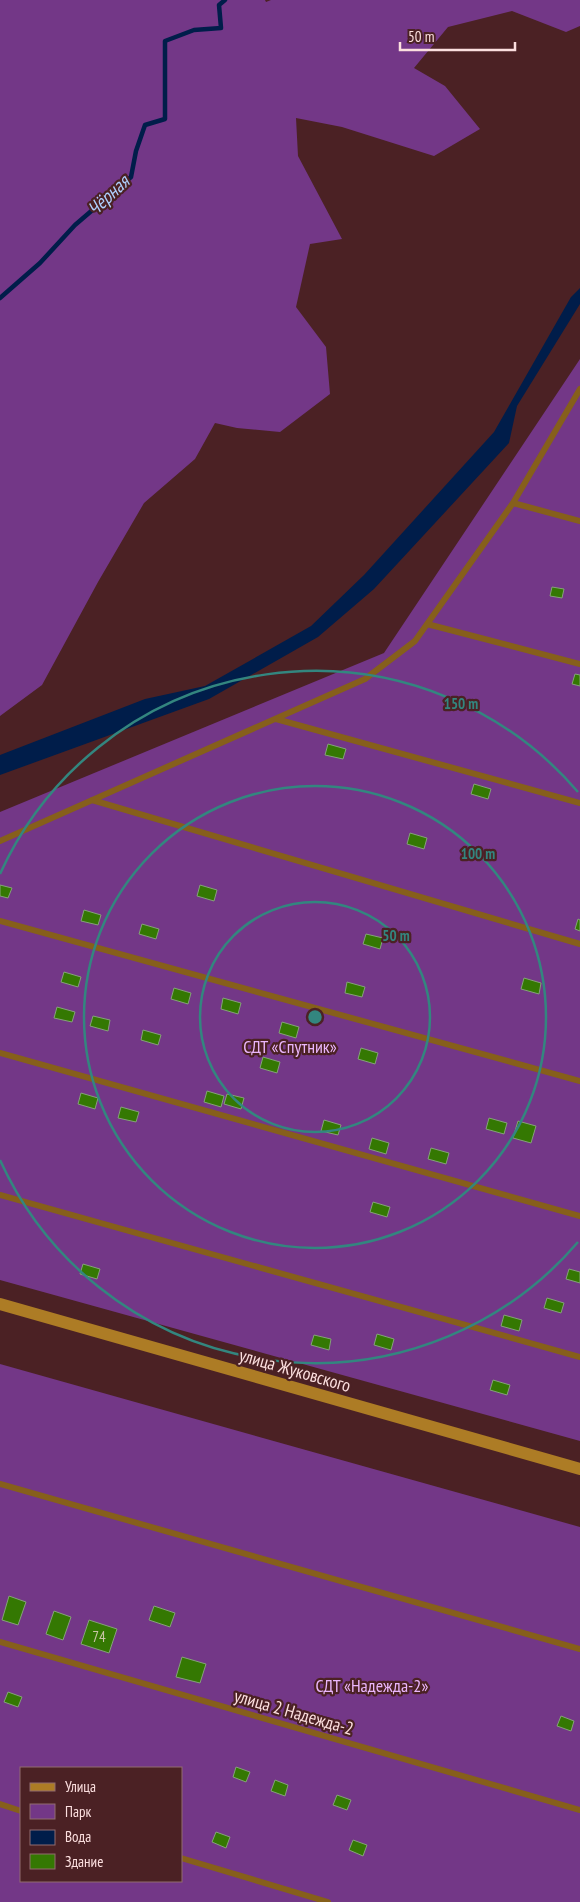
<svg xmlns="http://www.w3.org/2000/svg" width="580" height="1902" font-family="'PT Sans Narrow',sans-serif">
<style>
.green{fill:#733787;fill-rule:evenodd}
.water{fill:#001d4a}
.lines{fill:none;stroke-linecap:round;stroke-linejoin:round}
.stream{stroke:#001d4a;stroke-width:4.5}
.building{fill:#347802;stroke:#85a17a}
.lane{stroke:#865f1b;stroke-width:6}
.secondary{stroke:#ad7c25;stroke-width:12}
.ring{fill:none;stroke:#33867f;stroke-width:2.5}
.labels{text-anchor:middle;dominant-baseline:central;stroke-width:4.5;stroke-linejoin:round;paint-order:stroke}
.number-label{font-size:15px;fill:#cac5a8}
.park-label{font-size:18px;fill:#eab6fc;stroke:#4b2124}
.street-label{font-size:18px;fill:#fcdfdf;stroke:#4b2124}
.water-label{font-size:19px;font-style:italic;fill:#afd0fe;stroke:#4b2124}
.centre{fill:#33867f;stroke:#4b2124;stroke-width:2.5}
.ring-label{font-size:15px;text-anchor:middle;font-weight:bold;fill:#33867f;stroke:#4b2124;stroke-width:4.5;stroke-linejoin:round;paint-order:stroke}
</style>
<rect width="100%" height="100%" fill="#4b2124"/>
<path class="green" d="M 0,0 L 265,0 L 266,2 L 271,0 L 580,0 L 580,26 L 566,32 L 512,11 L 448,27 L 414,68 L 445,86 L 480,129 L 434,156 L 342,127 L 296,118 L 298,156 L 342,239 L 310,244 L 296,307 L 326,347 L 330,394 L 280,432 L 237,428 L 215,423 L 195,459 L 144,503 L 98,582 L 42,685 L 0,716 Z
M 580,359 L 580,1441 L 0,1280 L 0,812 L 384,653 Z
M 0,1364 L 580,1527 L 580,1902 L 0,1902 ZM 21,1768 L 181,1768 L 181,1881 L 21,1881 Z"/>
<path class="water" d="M 580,288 L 580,304 L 517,406 L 509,443 L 374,589 L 318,637 L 209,699 L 0,775 L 0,755 L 145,699 L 205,686 L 311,626 L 364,575 L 494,432 L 571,297 Z"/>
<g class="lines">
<path class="stream" d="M 0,298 L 40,263 L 75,225 L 131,177 L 136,151 L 145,125 L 165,119 L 165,41 L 194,30 L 221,28 L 219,5 L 225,0"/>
</g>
<path class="building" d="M 552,587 L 564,589 L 562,598 L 550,596 Z
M 575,674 L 580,675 L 580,686 L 572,684 Z
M 328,744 L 346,749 L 343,759 L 325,755 Z
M 474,784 L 491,789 L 488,799 L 471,794 Z
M 410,833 L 427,838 L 424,849 L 407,844 Z
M 0,885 L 12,888 L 8,898 L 0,896 Z
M 200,885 L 217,890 L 214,901 L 197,896 Z
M 84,910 L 101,915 L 98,925 L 81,921 Z
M 578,919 L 580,920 L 580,931 L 575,929 Z
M 142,924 L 159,929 L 156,939 L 139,934 Z
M 366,934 L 383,938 L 380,949 L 363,944 Z
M 64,972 L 81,977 L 78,987 L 61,982 Z
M 524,978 L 541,983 L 539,994 L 521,989 Z
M 347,982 L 365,987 L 362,997 L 345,993 Z
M 174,988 L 191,993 L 188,1004 L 171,999 Z
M 223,998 L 241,1003 L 238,1014 L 221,1009 Z
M 57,1007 L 75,1012 L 72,1022 L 54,1018 Z
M 93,1016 L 110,1020 L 108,1031 L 90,1026 Z
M 282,1022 L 299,1027 L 296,1038 L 279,1033 Z
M 143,1030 L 161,1035 L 158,1045 L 141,1040 Z
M 361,1048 L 378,1053 L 375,1064 L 358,1059 Z
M 263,1057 L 280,1062 L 277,1073 L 260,1068 Z
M 207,1091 L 224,1096 L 221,1107 L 204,1102 Z
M 81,1093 L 98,1098 L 95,1109 L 78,1104 Z
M 227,1094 L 244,1098 L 241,1109 L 224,1104 Z
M 121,1107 L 139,1112 L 136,1122 L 118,1118 Z
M 489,1118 L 507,1123 L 504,1134 L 486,1129 Z
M 324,1120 L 341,1125 L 338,1135 L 321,1131 Z
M 518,1121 L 536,1126 L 531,1143 L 513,1138 Z
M 372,1138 L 389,1143 L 386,1154 L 369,1149 Z
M 431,1148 L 449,1153 L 446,1164 L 428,1159 Z
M 373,1202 L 390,1207 L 387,1217 L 370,1212 Z
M 83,1264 L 100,1269 L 97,1279 L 80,1274 Z
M 569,1269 L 580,1272 L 580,1283 L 566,1279 Z
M 547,1298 L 564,1303 L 561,1313 L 544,1308 Z
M 504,1315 L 522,1320 L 519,1331 L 501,1326 Z
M 377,1334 L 394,1339 L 391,1350 L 374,1345 Z
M 314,1335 L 331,1339 L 329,1350 L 311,1345 Z
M 493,1380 L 510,1385 L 507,1395 L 490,1390 Z
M 9,1596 L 26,1602 L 18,1625 L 2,1620 Z
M 154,1606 L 175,1613 L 170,1627 L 149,1620 Z
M 54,1611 L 71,1617 L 63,1640 L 46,1634 Z
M 89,1620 L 117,1629 L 109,1653 L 81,1644 Z
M 182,1657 L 206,1664 L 200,1683 L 176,1677 Z
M 8,1692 L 22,1697 L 18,1707 L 4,1702 Z
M 561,1716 L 574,1721 L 571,1731 L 557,1726 Z
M 236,1767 L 250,1772 L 246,1782 L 233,1777 Z
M 275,1780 L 288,1785 L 285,1796 L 271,1791 Z
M 337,1795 L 351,1800 L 347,1810 L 333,1805 Z
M 216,1832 L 230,1837 L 226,1848 L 212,1842 Z
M 353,1840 L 367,1845 L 363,1856 L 349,1850 Z"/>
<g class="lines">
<path class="lane" d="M 513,503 L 580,521
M 427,624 L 580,664
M 276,719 L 580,803
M 92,800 L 580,944
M 0,841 L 365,679 L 415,641 L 513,503 L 580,389
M 0,921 L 580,1081
M 0,1053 L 580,1216
M 0,1195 L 580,1357
M 0,1484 L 580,1649
M 0,1642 L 580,1810
M 0,1804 L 21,1811
M 181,1858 L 328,1902"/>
<path class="secondary" d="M 0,1304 L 580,1469"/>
</g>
<g class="ring">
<circle cx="315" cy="1017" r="115"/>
<circle cx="315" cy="1017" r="231"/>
<path d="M578 1242A346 346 0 0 1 0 1160M0 874A346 346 0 0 1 578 792"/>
</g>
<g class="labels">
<g class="number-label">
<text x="99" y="1636">74</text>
</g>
<g class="park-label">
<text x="290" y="1046">СДТ «Спутник»</text>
<text x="372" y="1685">СДТ «Надежда-2»</text>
</g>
<g class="street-label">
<text transform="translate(295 1370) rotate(16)">улица Жуковского</text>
<text transform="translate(294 1712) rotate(16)">улица 2 Надежда-2</text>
</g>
<g class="water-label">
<text transform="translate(108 195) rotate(-43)">Чёрная</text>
</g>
</g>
<circle cx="315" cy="1017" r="8" class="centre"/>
<g class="ring-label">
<text x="461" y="709">150 m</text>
<text x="478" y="859">100 m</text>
<text x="396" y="941">50 m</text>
</g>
<rect x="20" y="1767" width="162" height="115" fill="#4b2124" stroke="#926d6f"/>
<rect x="30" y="1783" width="25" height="8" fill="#ad7c25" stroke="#926d6f"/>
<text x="65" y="1792" font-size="15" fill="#fcdfdf">Улица</text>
<rect x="30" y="1804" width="25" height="15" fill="#733787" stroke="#926d6f"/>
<text x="65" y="1817" font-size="15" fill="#fcdfdf">Парк</text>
<rect x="30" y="1830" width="25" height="15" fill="#001d4a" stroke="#926d6f"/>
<text x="65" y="1842" font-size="15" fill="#fcdfdf">Вода</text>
<rect x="30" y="1854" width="25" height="15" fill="#347802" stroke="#926d6f"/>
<text x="65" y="1867" font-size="15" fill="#fcdfdf">Здание</text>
<path d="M400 42v8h115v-8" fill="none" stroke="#fcdfdf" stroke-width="2.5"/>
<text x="408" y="42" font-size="15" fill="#fcdfdf" stroke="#4b2124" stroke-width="4" paint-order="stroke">50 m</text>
</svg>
